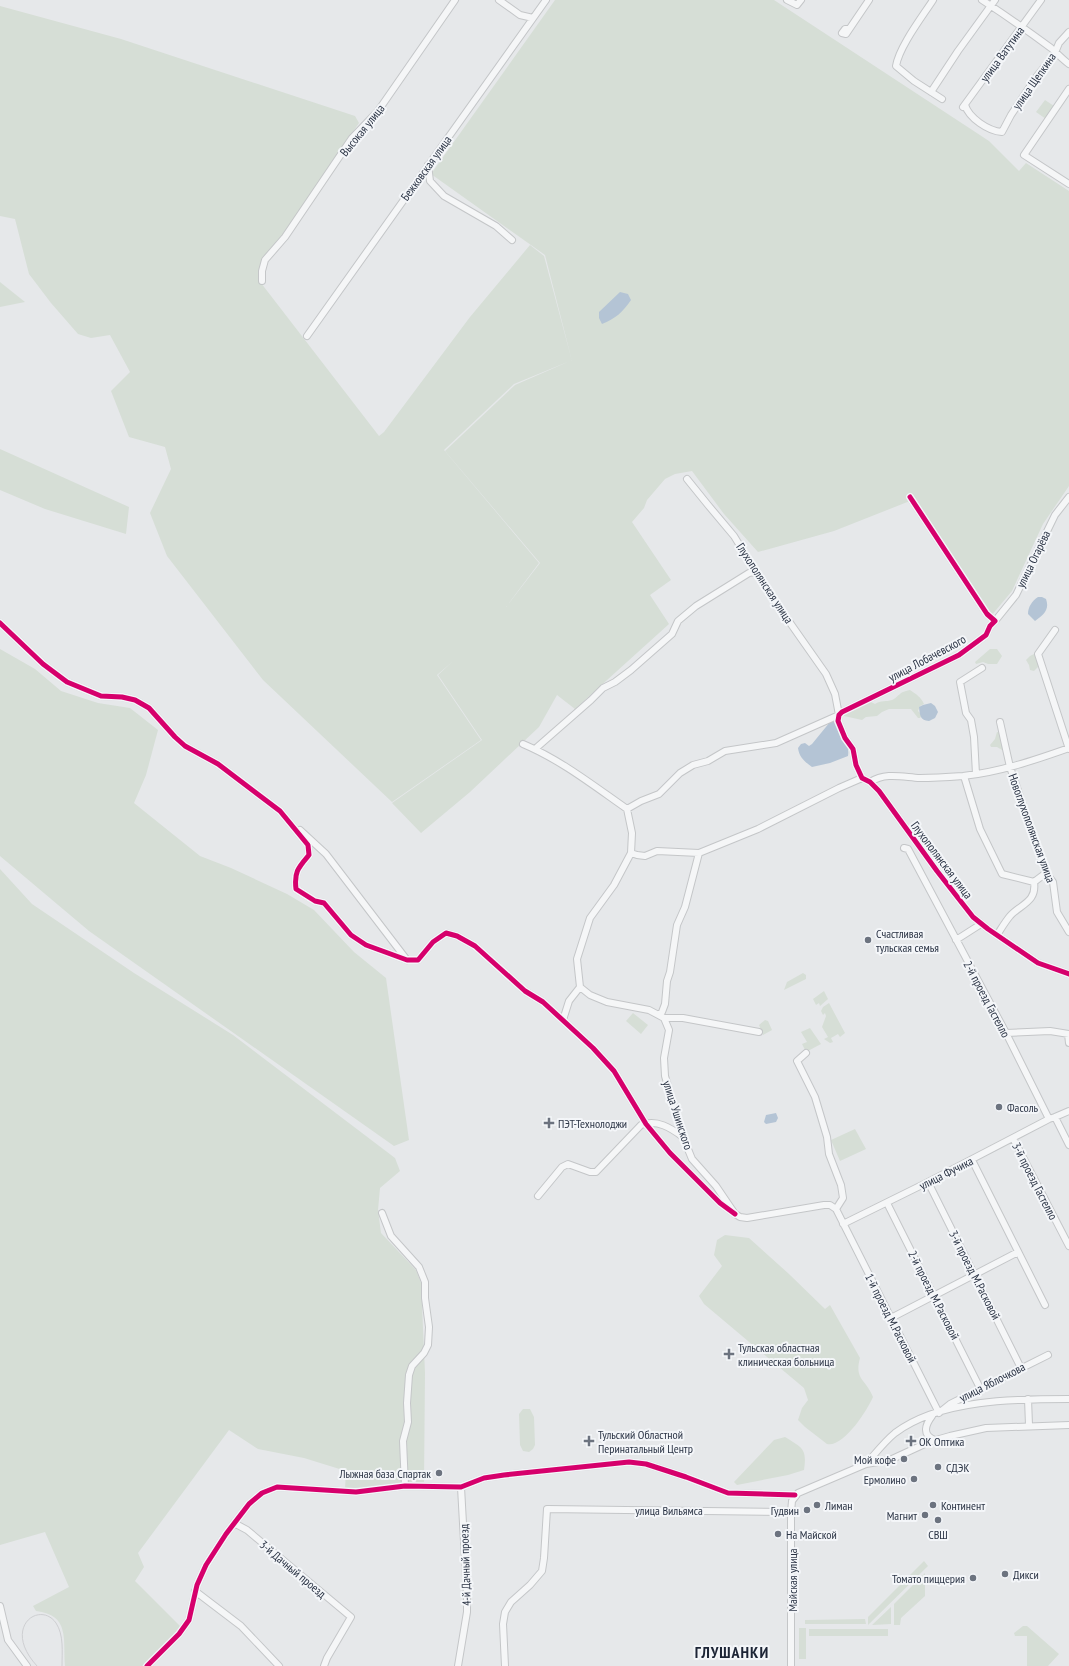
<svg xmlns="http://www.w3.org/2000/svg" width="1069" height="1666" font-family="'PT Sans Narrow',sans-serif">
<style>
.green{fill:#d6ded6;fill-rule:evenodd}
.water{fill:#b4c4d5}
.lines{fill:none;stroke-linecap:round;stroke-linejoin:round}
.minor-casing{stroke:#c4c6c8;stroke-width:8}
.minor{stroke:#f5f6f7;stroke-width:6}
.tram{stroke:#cecfd2;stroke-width:1}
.cycleway-casing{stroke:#f4f6f9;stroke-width:8}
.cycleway{stroke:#d6006c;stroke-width:5}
.poi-dot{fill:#6c737f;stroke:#f4f6f9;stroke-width:1.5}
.labels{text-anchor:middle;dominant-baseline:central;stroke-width:4;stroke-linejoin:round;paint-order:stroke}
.street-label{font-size:12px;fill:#2b3445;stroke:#f4f6f9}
.poi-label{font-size:12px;fill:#2b3445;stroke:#f4f6f9;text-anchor:start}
.district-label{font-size:16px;font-weight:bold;letter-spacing:1px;fill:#1d2536;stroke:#f4f6f9}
</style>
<rect width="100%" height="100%" fill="#e6e8ea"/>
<path class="green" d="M 555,0 L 774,0 L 989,141 L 1019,171 L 1026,163 L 1069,191 L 1069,486 L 1043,524 L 1012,591 L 991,616 L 915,499 L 834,531 L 758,552 L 724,514 L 692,471 L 675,474 L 665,479 L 647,500 L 644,508 L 632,522 L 671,580 L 650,595 L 669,624 L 575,709 L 557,695 L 539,727 L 470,792 L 421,833 L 392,803 L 482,740 L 438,675 L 452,662 L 437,675 L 481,740 L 392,802 L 263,680 L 167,556 L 150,513 L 171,469 L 165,447 L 129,437 L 111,391 L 130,372 L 110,335 L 91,338 L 78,334 L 51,303 L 29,274 L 15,219 L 0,216 L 0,6 L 121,39 L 355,116 L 359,123 L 283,234 L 264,257 L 259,270 L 261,283 L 379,436 L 384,432 L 470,317 L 530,245 L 544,256 L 572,361 L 545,255 L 431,174 ZM 570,361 L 515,385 L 445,451 L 540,563 L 506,607 L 539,563 L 444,450 L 514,384 Z
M 1045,100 L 1054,106 L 1046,119 L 1036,112 Z
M 0,282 L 25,302 L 0,307 Z
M 0,449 L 129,507 L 126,534 L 45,509 L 0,490 Z
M 0,649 L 35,669 L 61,691 L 98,703 L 130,708 L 158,730 L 146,775 L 134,803 L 200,856 L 231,868 L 287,894 L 314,910 L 354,952 L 386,978 L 409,1140 L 394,1146 L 89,931 L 0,856 Z
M 990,649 L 997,649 L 1002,656 L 997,664 L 988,664 L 983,662 L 976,664 L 975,662 Z
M 1034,654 L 1038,660 L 1038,667 L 1034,671 L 1030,670 L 1029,665 L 1026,660 L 1030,656 Z
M 910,690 C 916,694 921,697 924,704 L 920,706 L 918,711 L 922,715 L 920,718 L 918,718 L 911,709 L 889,709 L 882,712 L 877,716 L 866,717 L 862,720 L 844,716 L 844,712 L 859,708 L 869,701 L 875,704 C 881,700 886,702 892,700 C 899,697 898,692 910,690 Z
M 997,732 L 1001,733 L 1004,746 L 1002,750 L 997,747 L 991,747 L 990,745 L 995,739 Z
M 0,869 L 32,904 L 134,973 L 233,1035 L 395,1158 L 400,1171 L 380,1188 L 378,1210 L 381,1233 L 416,1270 L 421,1283 L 425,1373 L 424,1482 L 397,1484 L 355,1490 L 345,1489 L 346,1471 L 304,1458 L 258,1449 L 229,1430 L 138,1553 L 144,1567 L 135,1581 L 180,1626 L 177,1632 L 142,1666 L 65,1666 C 63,1639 70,1615 36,1611 L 33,1606 L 69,1587 L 45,1532 L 0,1545 Z
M 803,973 L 806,975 L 806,979 L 784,990 L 787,982 Z
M 824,991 L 828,999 L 820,1006 L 819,1003 L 816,1005 L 813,999 Z
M 829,1003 L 845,1033 L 840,1037 L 838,1034 L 831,1038 L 833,1042 L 830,1043 L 824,1039 L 828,1037 L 822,1027 L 826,1016 L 825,1013 L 823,1015 L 821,1011 L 823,1007 Z
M 633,1013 L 648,1025 L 641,1034 L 626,1021 Z
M 765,1020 L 768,1021 L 772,1030 L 763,1035 L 759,1025 Z
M 810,1028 L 821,1044 L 806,1052 L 802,1044 L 807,1042 L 801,1032 Z
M 855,1129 L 866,1149 L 840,1161 L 831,1140 Z
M 725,1235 L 749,1238 L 789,1274 L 825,1309 L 830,1305 L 860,1358 C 854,1380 866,1379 873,1397 C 867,1411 843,1448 827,1444 L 805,1427 L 798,1420 L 802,1408 L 808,1400 L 804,1388 L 704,1304 L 699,1296 L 722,1266 L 714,1255 L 717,1240 Z
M 523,1409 L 530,1409 L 534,1417 L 535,1445 L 533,1449 L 529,1452 L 523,1451 L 520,1445 L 519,1414 Z
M 785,1437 C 803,1448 807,1449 804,1470 L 788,1475 L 737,1485 L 734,1482 L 774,1440 Z
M 924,1561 L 928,1566 L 868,1625 L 868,1617 Z
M 925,1573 L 925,1596 L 901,1618 L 900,1625 L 894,1625 L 894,1604 Z
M 891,1607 L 891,1624 L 872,1625 Z
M 865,1619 L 866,1624 L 805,1624 L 805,1620 Z
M 1023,1626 L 1027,1626 L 1059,1654 L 1048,1666 L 1027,1666 L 1027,1636 L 1015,1636 L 1014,1633 Z
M 799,1628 L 806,1628 L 806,1659 L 799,1659 Z
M 809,1629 L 888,1629 L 888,1636 L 809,1636 Z"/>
<path class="water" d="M 620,292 L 628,294 L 631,300 C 623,312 615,319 602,324 L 599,318 L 599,312 Z
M 1038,597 L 1042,597 L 1046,599 C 1050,610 1043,615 1035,621 L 1028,614 C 1028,607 1032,601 1038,597 Z
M 931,703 L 935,706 L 938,712 L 935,718 L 929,721 C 920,720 920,716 919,707 L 923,705 Z
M 830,722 L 834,722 C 842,732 850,744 848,756 L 830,763 L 812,767 C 805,762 799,757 798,748 L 801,744 L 805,743 L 809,746 L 812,744 Z
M 776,1113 L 778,1118 L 776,1122 L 766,1124 L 764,1122 L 766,1115 Z"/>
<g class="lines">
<g class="minor-casing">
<path id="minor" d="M 499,0 L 520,15 L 533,18
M 787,0 L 797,5 L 801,0
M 933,0 C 922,17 899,47 896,66 L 914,81 L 942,99
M 982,0 C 1005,15 1028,31 1051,48 C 1057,53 1062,59 1069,64
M 849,29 L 845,29 L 842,33 L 846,34 L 869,0
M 1069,89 L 1024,155 L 1069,184
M 931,92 L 958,51 L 995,0
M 965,105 C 969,118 988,131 1002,132 L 1011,115 L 1037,76 L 1054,55 L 1059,43 L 1069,32
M 963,107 L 1041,0
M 428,165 L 430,181 L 444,196 L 496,226 L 512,240
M 262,281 L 262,271 L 265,260 L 285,237 L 352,138 L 378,111 L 455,0
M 307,336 L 546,0
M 910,497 L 987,614 L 995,621 L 990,626 L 986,635 L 959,655 L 842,712 L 839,715 L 838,721 L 845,738 L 853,749 L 856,765 L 862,778 L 870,782 L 879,791 L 937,871 L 973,917 L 988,929 L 1038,963 L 1069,974
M 995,621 L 1016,595 L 1055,515 L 1069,497
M 0,623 L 43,664 L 67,682 L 101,696 L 122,697 L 135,700 L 149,708 L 175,737 L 185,746 L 218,764 L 280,811 L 308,845 L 309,855 C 298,868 294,872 296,889 L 315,901 L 324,903 L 351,935 L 366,945 L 407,960 L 418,960 L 433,942 L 446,933 L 457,936 L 475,946 L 525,991 L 543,1002 L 593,1048 L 614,1071 L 646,1124 L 670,1153 L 720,1203 L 735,1214
M 1055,630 L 1038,654 L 1069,749
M 1000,722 L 1010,767 L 1046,873 L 1053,882 L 1057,912 L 1069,932
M 523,744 C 561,760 594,786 627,809 L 632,833 L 631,853 L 614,885 L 590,918 L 577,959 L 580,987 L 590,995 L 607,1002 L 649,1010 L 664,1018 L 669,1030 L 664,1058 L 665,1076 L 683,1137 L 692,1159 L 716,1186 L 735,1214 L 740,1217 L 747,1218 L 824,1205 L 830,1205 L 836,1209 L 939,1413
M 535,749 L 591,700 L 603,688 L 615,682 L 631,670 L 672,634 L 678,621 L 696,606 L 749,573 L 755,572
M 976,774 L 974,737 L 971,720 L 966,713 L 960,682 L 982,668
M 964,776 L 980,829 L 1002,874 L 1034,882 L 1046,873
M 870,782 C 886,772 902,777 920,778 C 934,778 949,777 963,776 C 1000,772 1035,760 1069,748
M 627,809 L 641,801 L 659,794 L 680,773 L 693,765 L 708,761 L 725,751 L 776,743 L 839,715 L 835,694 L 826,674 L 767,590 L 734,536 L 708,505 L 687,479
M 300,830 L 326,854 L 407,960
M 904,848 L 908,849 L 1006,1033 L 1049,1119
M 631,853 L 637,855 L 645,856 L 657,851 L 699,853 L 758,829 L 839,788 L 862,778
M 997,935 C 1001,929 1005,922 1010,916 C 1021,904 1037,902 1034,882
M 956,940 L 981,924
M 659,1014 L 662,1012 L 665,1004 L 667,981 L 670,972 L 677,925 L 685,907 L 699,853
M 664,1018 L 683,1018 L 759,1032
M 563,1020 L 569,1001 L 580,987
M 1006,1033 L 1050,1031 L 1069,1034
M 1068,1034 L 1069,1043
M 806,1053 L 797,1061 L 815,1097 L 827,1137 L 829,1154 L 841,1185 L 843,1198 L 836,1209
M 1055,1117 L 1069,1111
M 1013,1138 L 1069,1246
M 972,1160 L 1045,1305
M 928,1182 L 1021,1368
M 538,1196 L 562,1167 L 568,1164 L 590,1172 L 596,1172 L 641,1125 C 657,1119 671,1128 683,1137
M 887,1203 L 980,1388
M 382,1213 L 391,1236 L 419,1267 L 425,1282 L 425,1298 L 429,1327 L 428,1345 L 424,1353 L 412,1366 L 409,1375 L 407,1403 L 408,1422 L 403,1441 L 405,1486
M 843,1224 L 928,1182 L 1049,1119 L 1055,1117 L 1069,1145
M 891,1318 L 1018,1252
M 1028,1399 L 1029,1425
M 940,1412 L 950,1404 L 1048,1355
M 932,1416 C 926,1424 921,1435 935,1440
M 866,1464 C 875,1454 884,1442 895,1433 C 940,1399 1016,1399 1069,1399
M 234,1523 L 247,1530 L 351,1617 L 327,1658 L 324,1666
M 195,1591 L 241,1626 L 279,1666
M 0,1606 L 8,1640 L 27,1666
M 147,1666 L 179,1634 L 189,1620 L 197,1585 L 206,1565 L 226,1534 L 249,1504 L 262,1493 L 277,1487 L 356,1492 L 405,1486 L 461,1487 L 484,1478 L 504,1475 L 629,1462 L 646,1464 L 686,1477 L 728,1493 L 795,1495
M 458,1666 L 467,1612 L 467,1596 L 461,1487
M 505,1666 L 503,1624 L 505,1612 L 511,1602 L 530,1585 L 542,1571 L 544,1558 L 547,1509 L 791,1512
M 791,1666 L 791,1512 L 792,1501 L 798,1493 L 866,1464 L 890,1460 L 929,1442 L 950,1436 L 986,1428 L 1069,1425"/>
</g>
<use href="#minor" class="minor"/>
<path class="tram" d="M 37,1666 C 1,1627 40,1600 56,1623 C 64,1635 62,1652 62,1666"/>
<g class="cycleway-casing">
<path id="cycleway" d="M 910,497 L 987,614 L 995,621 L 990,626 L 986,635 L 959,655 L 842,712 L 839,715 L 838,721 L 845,738 L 853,749 L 856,765 L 862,778 L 870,782 L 879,791 L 937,871 L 973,917 L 988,929 L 1038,963 L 1069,974
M 0,623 L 43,664 L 67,682 L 101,696 L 122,697 L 135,700 L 149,708 L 175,737 L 185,746 L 218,764 L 280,811 L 308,845 L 309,855 C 298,868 294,872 296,889 L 315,901 L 324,903 L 351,935 L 366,945 L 407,960 L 418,960 L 433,942 L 446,933 L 457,936 L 475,946 L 525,991 L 543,1002 L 593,1048 L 614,1071 L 646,1124 L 670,1153 L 720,1203 L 735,1214
M 147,1666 L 179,1634 L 189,1620 L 197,1585 L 206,1565 L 226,1534 L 249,1504 L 262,1493 L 277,1487 L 356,1492 L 405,1486 L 461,1487 L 484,1478 L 504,1475 L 629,1462 L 646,1464 L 686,1477 L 728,1493 L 795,1495"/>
</g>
<use href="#cycleway" class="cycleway"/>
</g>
<g class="poi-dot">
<circle cx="868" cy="940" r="4"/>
<circle cx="999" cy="1107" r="4"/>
<path d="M547 1117h4v4h4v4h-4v4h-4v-4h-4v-4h4z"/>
<path d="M727 1348h4v4h4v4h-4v4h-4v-4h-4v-4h4z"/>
<path d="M587 1435h4v4h4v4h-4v4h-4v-4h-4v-4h4z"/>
<path d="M909 1435h4v4h4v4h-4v4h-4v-4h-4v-4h4z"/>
<circle cx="904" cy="1459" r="4"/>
<circle cx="938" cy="1467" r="4"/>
<circle cx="439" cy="1473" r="4"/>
<circle cx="914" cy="1479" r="4"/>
<circle cx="817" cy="1505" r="4"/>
<circle cx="933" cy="1505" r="4"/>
<circle cx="807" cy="1510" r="4"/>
<circle cx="925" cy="1515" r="4"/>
<circle cx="938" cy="1520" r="4"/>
<circle cx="778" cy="1534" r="4"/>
<circle cx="1005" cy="1574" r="4"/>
<circle cx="973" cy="1578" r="4"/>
</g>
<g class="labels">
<g class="street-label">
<text transform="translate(1002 54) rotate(-54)">улица Ватутина</text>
<text transform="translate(1034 81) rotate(-55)">улица Щепкина</text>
<text transform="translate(362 130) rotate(-51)">Высокая улица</text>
<text transform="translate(426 168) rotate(-54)">Бежковская улица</text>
<text transform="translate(1033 559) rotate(-64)">улица Огарёва</text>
<text transform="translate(765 583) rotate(57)">Глухополянская улица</text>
<text transform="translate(927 658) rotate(-28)">улица Лобачевского</text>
<text transform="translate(1032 828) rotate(70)">Новоглухополянская улица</text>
<text transform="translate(942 860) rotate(53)">Глухополянская улица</text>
<text transform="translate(987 999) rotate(62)">2-й проезд Гастелло</text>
<text transform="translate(678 1115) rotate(72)">улица Ушинского</text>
<text transform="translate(946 1173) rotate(-27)">улица Фучика</text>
<text transform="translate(1035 1181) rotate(63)">3-й проезд Гастелло</text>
<text transform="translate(975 1275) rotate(63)">3-й проезд М.Расковой</text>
<text transform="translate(934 1295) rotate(63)">2-й проезд М.Расковой</text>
<text transform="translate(891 1318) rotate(63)">1-й проезд М.Расковой</text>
<text transform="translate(992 1382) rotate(-27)">улица Яблочкова</text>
<text x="669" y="1510">улица Вильямса</text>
<text transform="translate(465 1565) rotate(-92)">4-й Дачный проезд</text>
<text transform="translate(293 1569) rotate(40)">3-й Дачный проезд</text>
<text transform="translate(792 1580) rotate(-90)">Майская улица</text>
</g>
<g class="poi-label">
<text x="876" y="933">Счастливая<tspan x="876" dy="14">тульская семья</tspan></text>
<text x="1007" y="1107">Фасоль</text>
<text x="558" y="1123">ПЭТ-Технолоджи</text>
<text x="738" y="1347">Тульская областная<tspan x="738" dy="14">клиническая больница</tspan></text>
<text x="598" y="1434">Тульский Областной<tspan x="598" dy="14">Перинатальный Центр</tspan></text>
<text x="919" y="1441">ОК Оптика</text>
<text x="896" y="1459" text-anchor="end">Мой кофе</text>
<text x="946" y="1467">СДЭК</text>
<text x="431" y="1473" text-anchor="end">Лыжная база Спартак</text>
<text x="906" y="1479" text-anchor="end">Ермолино</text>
<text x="825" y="1505">Лиман</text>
<text x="941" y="1505">Континент</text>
<text x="799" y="1510" text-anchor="end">Гудвин</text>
<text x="917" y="1515" text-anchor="end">Магнит</text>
<text x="786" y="1534">На Майской</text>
<text x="938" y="1534" text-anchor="middle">СВШ</text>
<text x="1013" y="1574">Дикси</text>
<text x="965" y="1578" text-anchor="end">Томато пиццерия</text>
</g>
<g class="district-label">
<text x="732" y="1652">ГЛУШАНКИ</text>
</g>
</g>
</svg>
